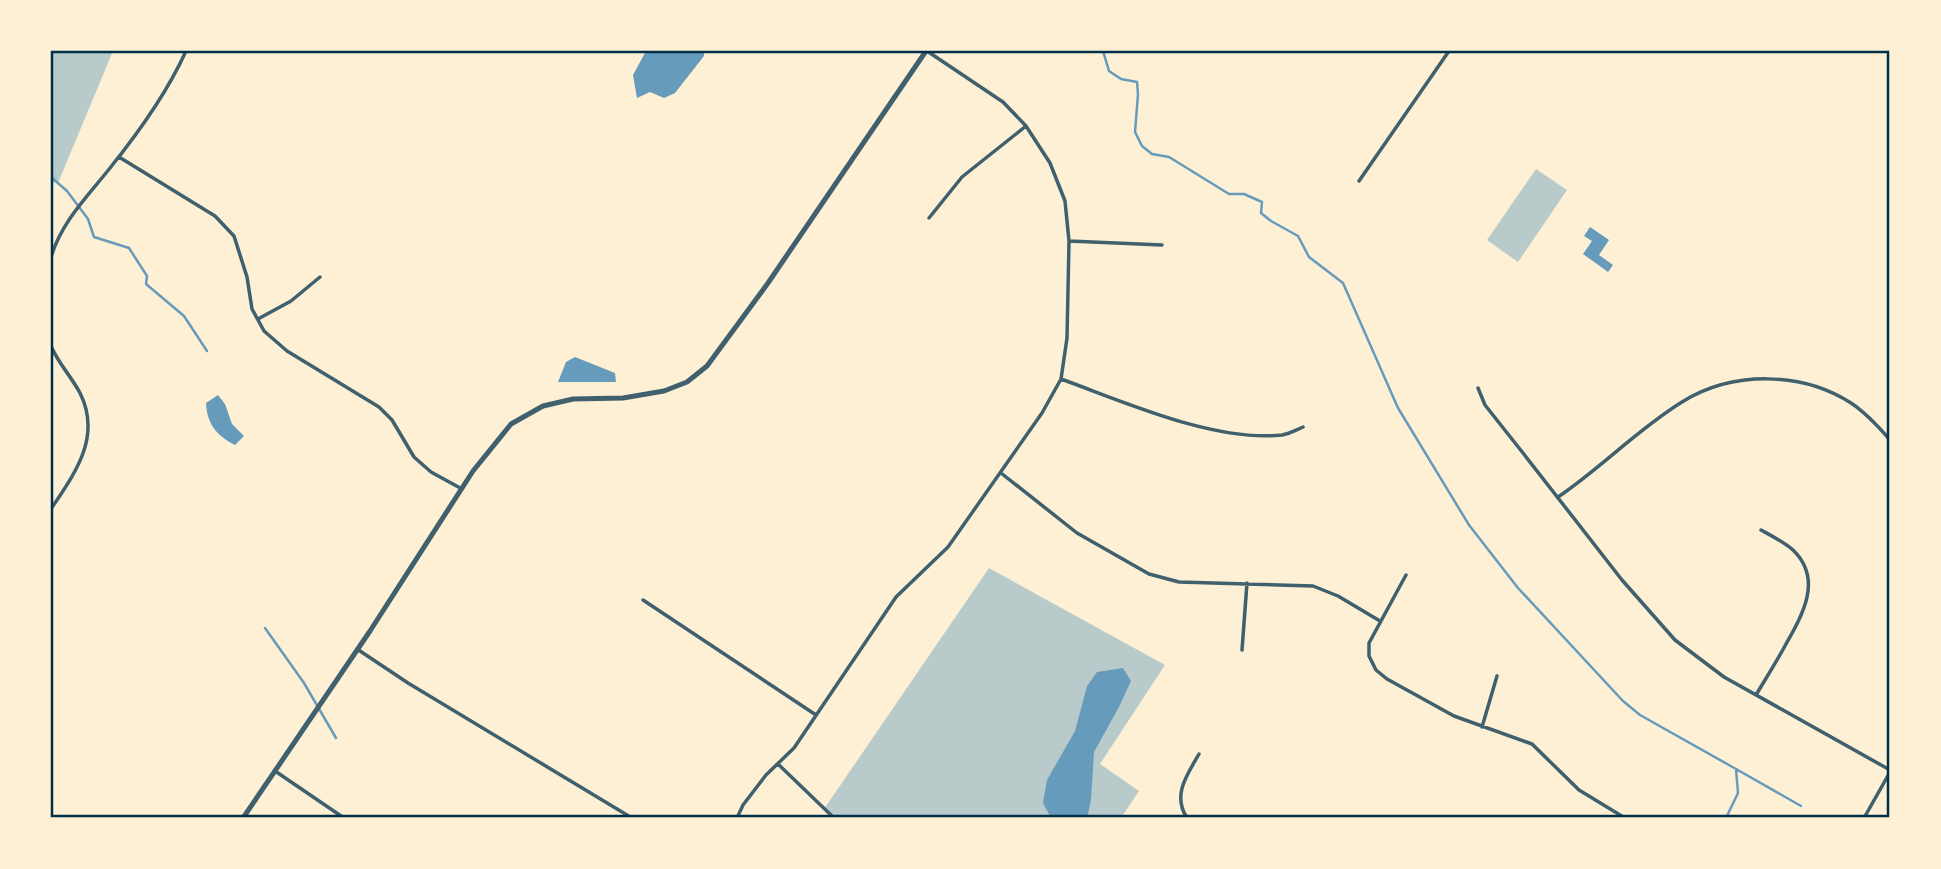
<svg xmlns="http://www.w3.org/2000/svg" width="1941" height="869" font-family="Commissioner,sans-serif">
<style>
.green{fill:#b9caca}
.water{fill:#669bbc}
.lines{fill:none;stroke-linecap:round;stroke-linejoin:round}
.stream{stroke:#669bbc;stroke-width:2.5}
.minor{stroke:#3f606c;stroke-width:3.5}
.tertiary{stroke:#3f606c;stroke-width:5}
.neatline{fill:none;stroke:#003049;stroke-width:2.5}
</style>
<rect width="100%" height="100%" fill="#fdf0d5"/>
<path class="green" d="M 51,51 L 113,51 L 58,183 L 51,182 Z
M 1536,169 L 1567,190 L 1518,262 L 1487,240 Z
M 989,568 L 1165,665 L 1100,764 L 1139,791 L 1121,818 L 834,818 L 824,809 Z"/>
<path class="water" d="M 646,51 L 704,51 L 704,56 L 675,93 L 664,98 L 650,92 L 637,98 L 633,75 Z
M 1590,227 L 1609,240 L 1599,255 L 1613,265 L 1608,272 L 1583,254 L 1592,241 L 1584,236 Z
M 575,357 L 615,373 L 616,382 L 558,382 L 566,362 Z
M 218,395 L 225,404 L 232,424 L 244,436 L 235,445 C 217,436 207,424 206,403 Z
M 1123,668 L 1131,681 L 1119,707 L 1094,752 L 1091,800 L 1087,818 L 1051,818 L 1043,803 L 1047,780 L 1075,731 L 1087,686 L 1097,672 Z"/>
<g class="lines">
<path class="stream" d="M 1103,51 L 1109,71 L 1121,79 L 1137,82 L 1138,94 L 1135,132 L 1142,146 L 1152,154 L 1169,157 L 1229,194 L 1244,194 L 1262,202 L 1261,213 L 1271,221 L 1298,236 L 1309,257 L 1343,283 L 1398,408 L 1469,525 L 1518,588 L 1623,701 L 1640,715 L 1736,769 L 1738,793 L 1726,818
M 51,177 L 67,191 L 88,219 L 94,237 L 129,248 L 147,276 L 146,284 L 184,316 L 207,351
M 265,628 L 304,683 L 336,738
M 1736,769 L 1801,806"/>
<path class="minor" d="M 119,157 L 215,216 L 234,236 L 247,277 L 252,309 L 264,331 L 287,351 L 379,407 L 392,420 L 414,457 L 431,472 L 462,489
M 1359,181 L 1449,51
M 929,218 L 962,177 L 1026,126
M 1069,241 L 1162,245
M 51,257 C 62,221 87,197 110,168 C 139,132 167,93 186,51
M 258,319 L 291,301 L 320,277
M 51,346 C 58,363 71,376 80,393 C 102,437 75,473 51,509
M 1061,379 C 1125,402 1213,442 1282,435 C 1289,434 1296,430 1303,427
M 1478,388 L 1485,405 L 1523,453 L 1622,580 L 1675,640 L 1724,677 L 1890,770
M 1001,473 L 1077,533 L 1149,574 L 1179,582 L 1313,586 L 1338,596 L 1380,621
M 1558,497 C 1601,468 1638,429 1682,402 C 1732,371 1801,371 1851,403 C 1866,413 1878,426 1890,440
M 1406,575 L 1369,643 L 1369,656 L 1376,670 L 1387,679 L 1454,716 L 1532,744 L 1579,790 L 1625,818
M 643,600 L 816,715
M 357,649 L 408,683 L 632,818
M 1242,650 L 1247,583
M 1756,695 C 1766,678 1777,661 1786,644 C 1803,614 1823,579 1793,550 C 1784,542 1772,536 1761,530
M 1482,727 L 1497,676
M 778,764 L 834,818
M 275,771 L 344,818
M 737,818 L 743,805 L 766,775 L 794,748 L 896,597 L 948,547 L 1042,413 L 1061,379 L 1067,338 L 1069,241 L 1065,201 L 1050,163 L 1026,126 L 1003,102 L 927,51
M 1187,818 C 1172,795 1187,775 1199,754
M 1864,818 L 1890,772"/>
<path class="tertiary" d="M 243,818 L 370,631 L 473,471 L 511,424 L 543,406 L 573,399 L 623,398 L 664,391 L 687,382 L 707,366 L 768,283 L 926,51"/>
</g>
<rect width="1941" height="869" fill="none" stroke="#fdf0d5" stroke-width="105"/>
<rect x="52" y="52" width="1836" height="764" class="neatline"/>
</svg>
